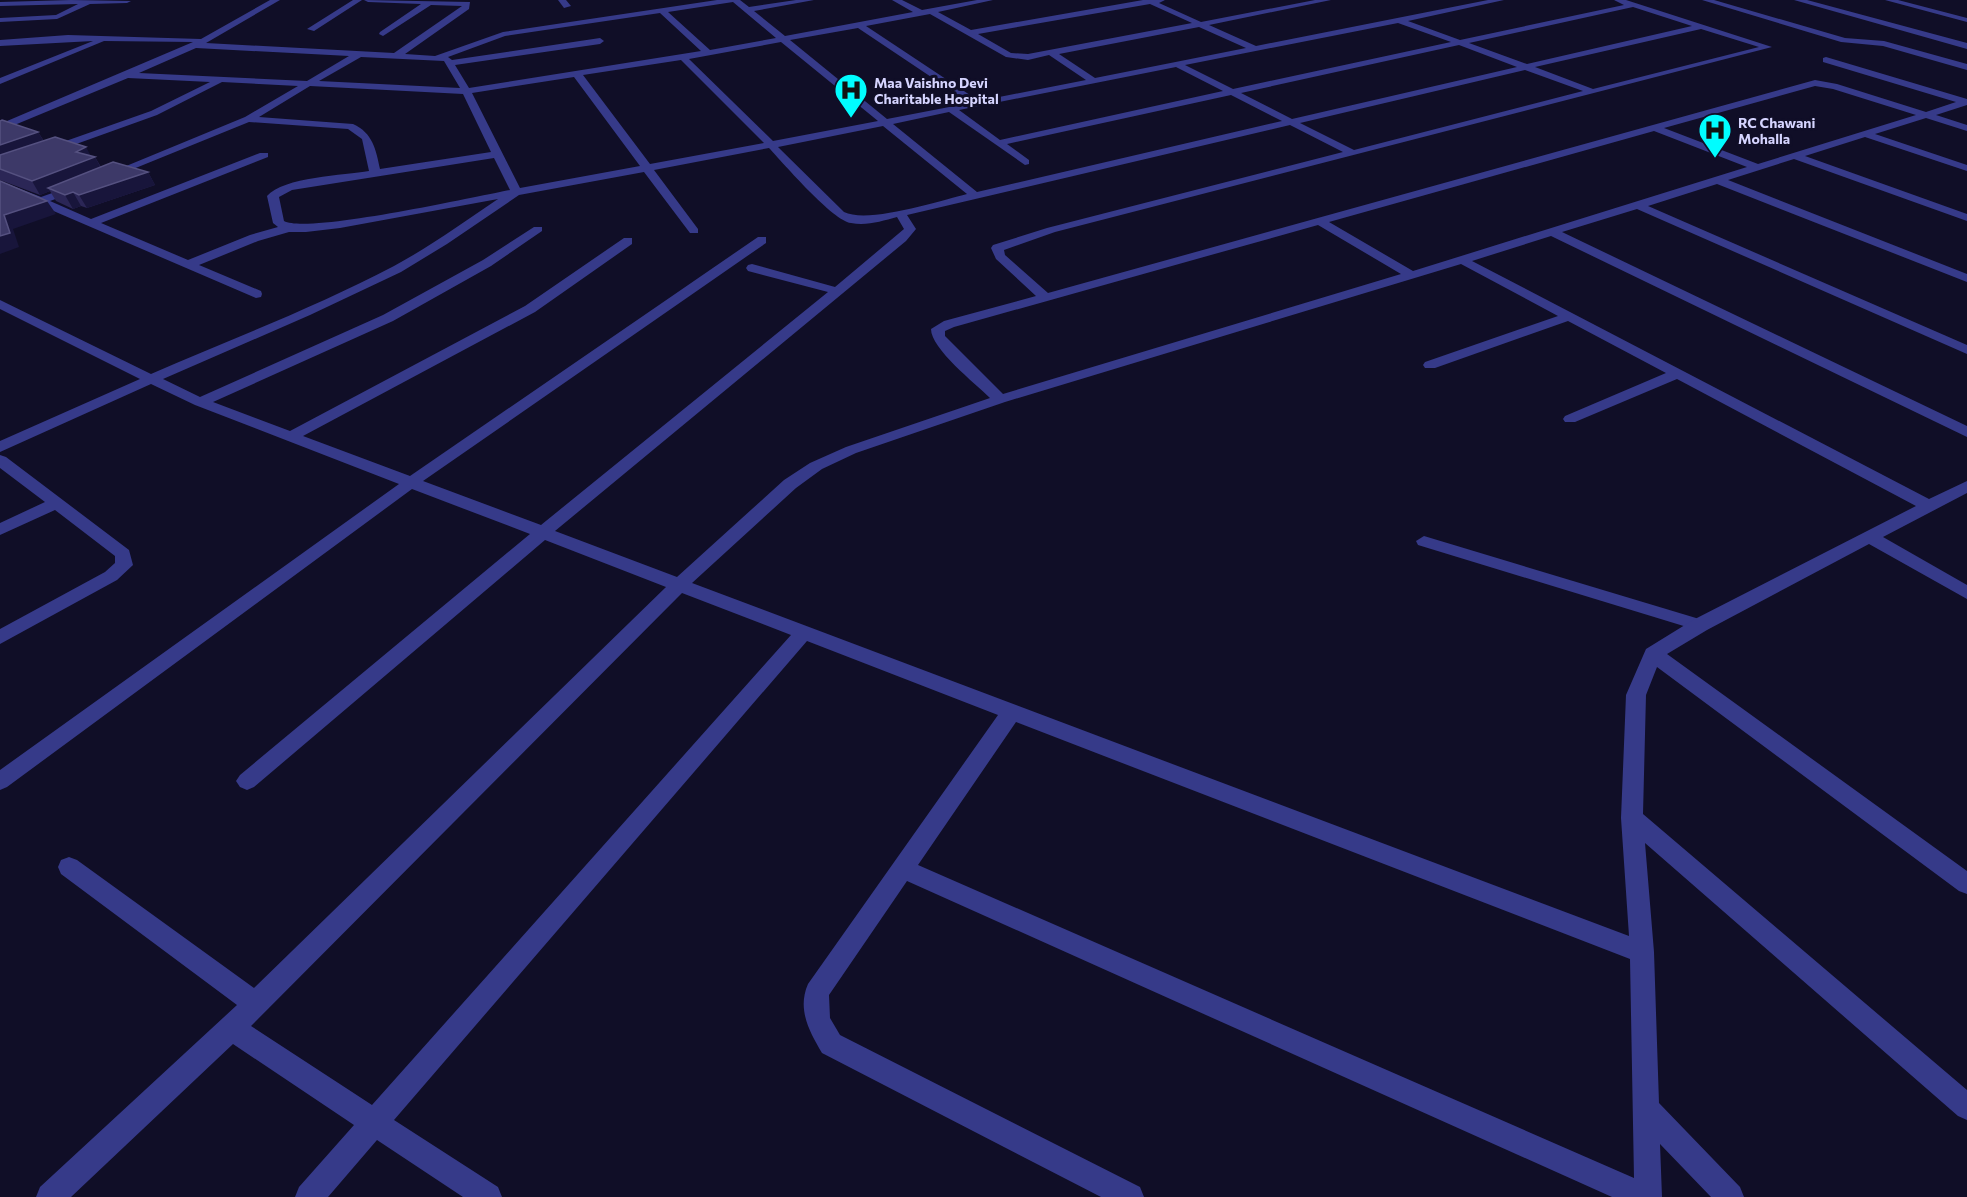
<svg xmlns="http://www.w3.org/2000/svg" width="1967" height="1197" font-family="Commissioner,sans-serif">
<style>
.lines{fill:none;stroke-linecap:round;stroke-linejoin:round}
.lane{fill:#363a89;fill-rule:evenodd}
.street{fill:#363a89;fill-rule:evenodd}
.wall{fill:#2b2656}
.shaded-wall{fill:#18153b}
.building{fill:#3d3968;stroke:#555180;stroke-width:1.5}
.labels{text-anchor:middle;dominant-baseline:central;stroke-width:6;stroke-linejoin:round;paint-order:stroke}
.far-poi-label{font-size:14px;font-weight:bold;fill:#d5d4ff;stroke:#100e27;text-anchor:start}
</style>
<rect width="100%" height="100%" fill="#100e27"/>
<g class="lines">
<path class="lane" d="M 1424,536 L 1706,621 L 1708,625 L 1706,629 L 1700,631 L 1418,545 L 1416,541 Z"/>
<path class="street" d="M 71,0 L 131,1 L 127,3 L 90,4 L 57,19 L 0,22 L 0,18 L 56,15 L 78,4 L 0,6 L 0,2 Z
M 270,0 L 280,0 L 206,43 L 394,53 L 462,6 L 431,5 L 383,36 L 379,34 L 380,32 L 421,4 L 368,2 L 364,0 L 470,2 L 469,9 L 405,54 L 435,56 L 503,32 L 717,0 L 740,0 L 749,7 L 796,0 L 814,0 L 754,11 L 785,36 L 913,12 L 892,0 L 902,0 L 922,10 L 977,0 L 993,0 L 938,12 L 971,30 L 1143,0 L 1165,0 L 1159,3 L 1201,22 L 1315,0 L 1331,0 L 1209,25 L 1256,46 L 1488,0 L 1504,0 L 1408,21 L 1460,40 L 1624,5 L 1614,0 L 1626,0 L 1772,47 L 1055,232 L 1004,250 L 1005,255 L 1048,293 L 1815,80 L 1837,84 L 1926,112 L 1956,102 L 1823,62 L 1823,58 L 1826,57 L 1967,99 L 1967,105 L 1936,115 L 1967,125 L 1967,131 L 1926,118 L 1875,134 L 1967,165 L 1967,171 L 1865,137 L 1805,156 L 1967,214 L 1967,221 L 1794,159 L 1728,180 L 1967,274 L 1967,282 L 1717,184 L 1648,206 L 1967,345 L 1967,354 L 1637,209 L 1562,232 L 1967,426 L 1967,437 L 1551,236 L 1472,261 L 1929,499 L 1967,481 L 1967,493 L 1883,537 L 1967,585 L 1967,599 L 1869,544 L 1707,630 L 1667,654 L 1967,871 L 1967,894 L 1959,891 L 1657,667 L 1646,695 L 1643,814 L 1967,1090 L 1967,1120 L 1958,1116 L 1645,843 L 1654,952 L 1659,1103 L 1740,1187 L 1744,1197 L 1711,1197 L 1660,1144 L 1662,1197 L 1612,1197 L 907,881 L 829,995 L 830,1018 L 840,1035 L 1140,1187 L 1144,1197 L 1101,1197 L 822,1053 C 809,1031 797,1009 808,984 L 998,715 L 807,641 L 394,1120 L 498,1187 L 502,1197 L 463,1197 L 377,1140 L 328,1197 L 295,1197 L 299,1187 L 354,1125 L 233,1044 L 71,1197 L 36,1197 L 40,1187 L 237,1005 L 61,874 L 58,867 L 61,860 L 69,857 L 77,860 L 254,988 L 666,587 L 545,540 L 254,787 L 247,790 L 240,787 L 236,781 L 240,775 L 530,534 L 412,489 L 7,787 L 0,790 L 0,770 L 399,484 L 195,405 L 151,384 L 0,452 L 0,441 L 140,379 L 0,309 L 0,300 L 151,374 C 232,339 316,307 394,266 C 431,246 464,222 498,199 L 340,228 L 306,232 L 289,232 L 258,241 L 199,265 L 261,291 L 262,294 L 261,297 L 256,298 L 0,188 L 0,181 L 41,197 L 72,186 L 80,186 L 80,190 L 50,201 L 91,219 L 260,153 L 268,153 L 268,157 L 101,223 L 188,260 L 250,235 L 278,227 L 273,223 L 267,196 C 283,177 345,175 369,171 L 362,139 L 348,129 L 249,122 L 111,178 L 103,178 L 102,176 L 245,117 L 298,86 L 222,82 L 157,115 L 54,152 L 46,152 L 46,148 L 151,111 L 210,82 L 128,78 L 0,131 L 0,124 L 193,42 L 104,41 L 0,84 L 0,78 L 93,41 L 0,46 L 0,40 L 68,35 L 201,39 ZM 733,2 L 776,38 L 710,50 L 668,12 ZM 1150,4 L 1192,23 L 1028,54 L 1011,53 L 978,34 ZM 1633,7 L 1692,26 L 1527,64 L 1469,43 ZM 660,13 L 701,51 L 469,88 L 455,65 L 600,44 L 604,41 L 600,38 L 452,60 L 448,57 L 505,36 ZM 930,14 L 1006,57 L 1028,60 L 1049,55 L 1086,80 L 979,101 L 866,26 ZM 1398,23 L 1451,42 L 1233,89 L 1185,65 ZM 1199,27 L 1246,48 L 1095,78 L 1059,54 ZM 858,28 L 970,103 L 887,119 L 790,40 ZM 1701,29 L 1759,47 L 1593,89 L 1535,67 ZM 781,42 L 878,121 L 773,141 L 689,59 ZM 1459,45 L 1517,67 L 1292,119 L 1241,93 ZM 196,48 L 349,56 L 307,81 L 139,73 ZM 361,57 L 444,61 L 460,88 L 319,81 ZM 681,60 L 764,143 L 650,164 L 583,75 ZM 1176,67 L 1223,91 L 1000,140 L 959,110 ZM 1525,70 L 1583,91 L 1354,150 L 1300,123 ZM 574,77 L 640,166 L 520,188 L 472,93 ZM 310,86 L 463,94 L 491,152 L 380,169 C 376,150 373,133 353,124 L 259,117 ZM 1815,86 L 1833,89 L 1916,115 L 1758,164 L 1664,128 ZM 1231,95 L 1282,121 L 977,192 L 893,124 L 949,112 L 1025,165 L 1029,164 L 1029,160 L 1007,144 ZM 1290,125 L 1343,152 L 1047,228 L 993,245 L 991,248 L 996,259 L 1036,296 L 944,321 L 931,329 C 931,349 975,383 990,398 L 846,447 L 810,463 L 784,480 L 677,577 L 555,531 L 906,241 L 916,229 L 907,215 ZM 883,126 L 967,194 C 939,201 868,224 844,212 L 778,147 ZM 1654,131 L 1747,167 L 1413,271 L 1329,222 ZM 769,148 C 784,164 833,221 851,223 C 867,226 882,221 897,217 L 904,229 L 835,287 L 752,264 L 748,265 L 746,268 L 748,271 L 828,292 L 541,525 L 423,481 L 766,243 L 766,237 L 758,237 L 410,476 L 303,436 L 535,312 L 632,244 L 632,238 L 624,238 L 525,306 L 290,431 L 213,402 L 393,321 L 491,266 L 542,231 L 542,227 L 534,227 L 483,260 L 383,315 L 200,397 L 163,379 L 310,315 L 401,272 L 447,244 L 519,195 L 644,172 L 690,233 L 698,233 L 698,229 L 654,170 ZM 494,158 L 510,190 C 473,197 308,234 284,221 L 279,197 L 292,190 ZM 1318,225 L 1401,274 L 1003,394 L 945,336 L 945,331 L 954,327 ZM 1461,264 L 1558,316 L 1425,362 L 1423,365 L 1425,368 L 1435,368 L 1568,321 L 1666,373 L 1565,416 L 1563,419 L 1565,422 L 1575,422 L 1677,379 L 1916,506 L 1693,620 L 1646,649 L 1626,695 L 1621,818 L 1629,936 L 692,583 L 796,488 L 822,469 L 856,453 L 1005,402 ZM 682,593 L 791,635 L 372,1105 L 251,1026 ZM 1016,722 L 1630,959 L 1634,1178 L 918,865 Z
M 353,0 L 362,0 L 314,31 L 307,29 Z
M 558,0 L 566,0 L 571,6 L 564,8 Z
M 1702,0 L 1714,0 L 1845,38 L 1884,41 L 1967,64 L 1967,70 L 1883,46 L 1841,42 Z
M 1794,0 L 1807,0 L 1967,43 L 1967,49 Z
M 1885,0 L 1898,0 L 1967,18 L 1967,22 Z
M 0,455 L 6,457 L 129,550 L 133,565 L 117,580 L 0,644 L 0,629 L 105,572 L 115,563 L 115,556 L 55,510 L 0,535 L 0,523 L 45,502 L 0,468 Z"/>
</g>
<path class="wall" d="M 0,121 L 38,132 L 44,141 L 95,157 L 101,167 L 148,172 L 155,185 L 87,208 L 81,206 L 73,209 L 56,201 L 50,191 L 40,195 L 0,180 Z"/>
<path class="shaded-wall" d="M 38,132 L 46,145 L 0,161 L 0,145 Z
M 86,147 L 92,158 L 95,157 L 102,170 L 48,188 L 50,191 L 40,195 L 32,181 L 76,152 Z
M 148,172 L 155,185 L 87,208 L 79,195 Z
M 73,192 L 81,206 L 73,209 L 65,195 Z
M 47,201 L 56,214 L 13,229 L 19,247 L 0,254 L 0,236 L 4,215 Z"/>
<path class="building" d="M 2,120 L 38,132 L 0,145 L 0,121 Z
M 55,137 L 86,147 L 76,152 L 95,157 L 32,181 L 0,169 L 0,155 Z
M 113,162 L 148,172 L 79,195 L 73,192 L 65,195 L 48,188 Z
M 0,181 L 47,201 L 4,215 L 10,233 L 0,236 Z"/>
<defs>
<g id="hospital-pin" transform="scale(1.725)"><path d="M0 17L-7.5 6A9.5 9.5 0 1 1 7.5 6Z" fill="#00fdff" stroke="#100e27"/><path d="M-5-5h3v3.5h4V-5h3V5h-3V1.5h-4V5h-3Z" fill="#111"/></g>
</defs>
<g fill-rule="evenodd">
<use href="#hospital-pin" x="851" y="90"/>
<use href="#hospital-pin" x="1715" y="130"/>
</g>
<g class="labels">
<g class="far-poi-label">
<text x="874" y="82">Maa Vaishno Devi<tspan x="874" dy="16">Charitable Hospital</tspan></text>
<text x="1738" y="122">RC Chawani<tspan x="1738" dy="16">Mohalla</tspan></text>
</g>
</g>
</svg>
